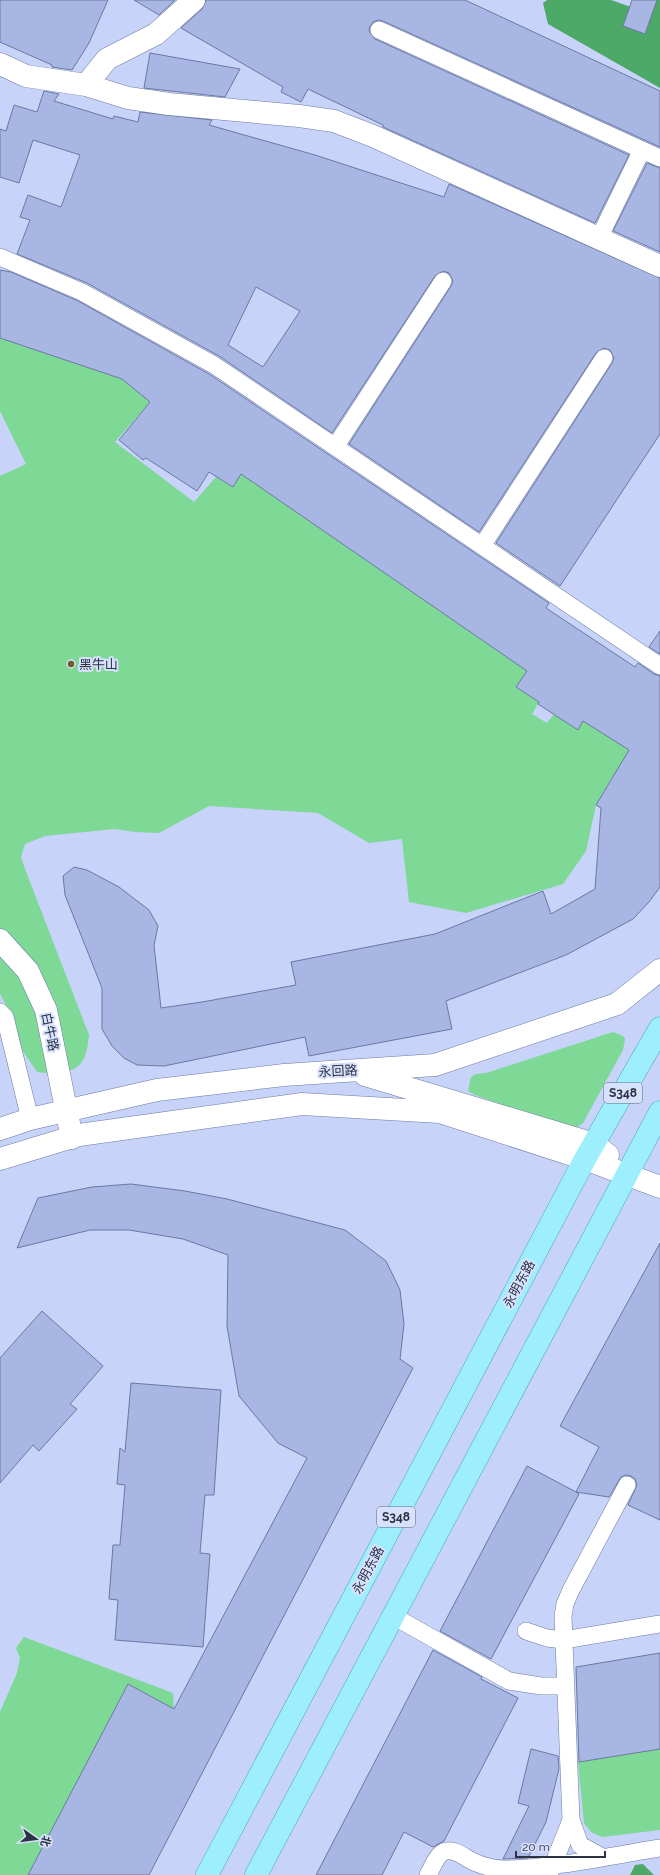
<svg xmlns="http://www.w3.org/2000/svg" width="660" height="1875" font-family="Raleway,'Noto Sans SC',sans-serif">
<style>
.green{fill:#7ed896}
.forest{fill:#4ca968}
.building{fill:#a8b6e3;stroke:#6b78a1;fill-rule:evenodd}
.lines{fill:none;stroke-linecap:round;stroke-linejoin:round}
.service-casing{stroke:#6d7aa4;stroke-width:18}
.minor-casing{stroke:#6d7aa4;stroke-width:23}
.secondary-casing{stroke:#6d7aa4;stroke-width:23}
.primary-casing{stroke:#4ca6bc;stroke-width:23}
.service{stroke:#fff;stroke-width:17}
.minor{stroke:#fff;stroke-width:22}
.secondary{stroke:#fff;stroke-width:22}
.primary{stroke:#9eeffd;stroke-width:22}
.poi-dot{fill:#705f2d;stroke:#d7e0fc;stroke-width:1.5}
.labels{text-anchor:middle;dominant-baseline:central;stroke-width:4;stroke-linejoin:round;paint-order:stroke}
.shield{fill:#d7e0fc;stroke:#5f667b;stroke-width:1}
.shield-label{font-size:12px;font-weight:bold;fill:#2c3244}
.poi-label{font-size:13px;fill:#2c3244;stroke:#d7e0fc;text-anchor:start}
.street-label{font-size:13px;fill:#2c3244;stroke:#d7e0fc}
</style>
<rect width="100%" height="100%" fill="#c7d3f8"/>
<path class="green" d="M 0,338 L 122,379 L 150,402 L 115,442 L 194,502 L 216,477 L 233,487 L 241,474 L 527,671 L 516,687 L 539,702 L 532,714 L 547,723 L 554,714 L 578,730 L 589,711 L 608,736 L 636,755 L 655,802 L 612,777 L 596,805 L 586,851 L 563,884 L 466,913 L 409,902 L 402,839 L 369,843 L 318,813 L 209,806 L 159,833 L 135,832 L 115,829 L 45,836 L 25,844 L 21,857 L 25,869 L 89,1035 C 88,1044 87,1056 81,1063 C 72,1075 50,1074 37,1072 L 18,1044 L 11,1014 L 0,994 L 0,476 L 26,464 L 0,411 Z
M 613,1032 L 623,1036 L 625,1039 L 623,1050 L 583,1123 L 576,1128 L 569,1128 L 475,1095 L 468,1091 L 471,1077 L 476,1074 L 486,1073 Z
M 24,1637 L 173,1693 L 174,1709 L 128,1684 L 28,1875 L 0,1875 L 0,1712 L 17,1673 L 20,1658 L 16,1648 Z
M 660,1749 L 660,1830 L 602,1837 L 591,1832 L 584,1823 L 578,1762 Z"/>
<path class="forest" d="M 547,0 L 611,0 L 651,14 L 656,0 L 660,0 L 660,88 L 548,24 L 543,3 Z
M 643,1864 L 654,1875 L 630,1875 L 635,1865 Z"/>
<path class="building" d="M 0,0 L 108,0 L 89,43 L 72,70 L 52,67 L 52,65 L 0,42 Z
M 134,0 L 175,0 L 159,15 Z
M 206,0 L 465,0 L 660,91 L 660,147 L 383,21 L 378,20 L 373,22 L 370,26 L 369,31 L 375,39 L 629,155 L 595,223 L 383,127 L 383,125 L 308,89 L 301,102 L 281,92 L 283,87 L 181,28 L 202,9 Z
M 632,0 L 657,0 L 645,34 L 623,26 Z
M 150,53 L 240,69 L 225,97 L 144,88 Z
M 44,91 L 59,94 L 54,101 L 113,119 L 114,116 L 138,122 L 140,112 L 212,120 L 209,125 L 315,155 L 444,197 L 449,184 L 660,278 L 660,434 L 560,586 L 496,543 L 612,363 L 614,358 L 610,350 L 604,348 L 596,353 L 479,532 L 349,444 L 451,286 L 453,281 L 449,273 L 443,271 L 435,276 L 332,433 L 219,356 L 87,283 L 17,254 L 30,220 L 20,217 L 28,195 L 61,207 L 80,155 L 33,140 L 19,183 L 0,177 L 0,129 L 6,131 L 14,105 L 37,112 ZM 256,287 L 300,311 L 263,367 L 228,345 Z
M 647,163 L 660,168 L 660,252 L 613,231 Z
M 0,270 L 11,272 L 78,301 L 209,374 L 549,603 L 546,608 L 635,667 L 638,663 L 654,674 L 660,676 L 660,887 L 649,902 L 633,919 L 566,955 L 446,1001 L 452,1029 L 309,1056 L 305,1037 L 164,1066 L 137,1065 L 124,1058 L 112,1046 L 102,1029 L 102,988 L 65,895 L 63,876 L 74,867 L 87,870 L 119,887 L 149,910 L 158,926 L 154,945 L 161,1008 L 202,1002 L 296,985 L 291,962 L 435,934 L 543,891 L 551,914 L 595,889 L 601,808 L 596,805 L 629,750 L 583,721 L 578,730 L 538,704 L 539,702 L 516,687 L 527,671 L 241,474 L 233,487 L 209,472 L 197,491 L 146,458 L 143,460 L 119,440 L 150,402 L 122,379 L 0,338 Z
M 660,631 L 660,654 L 649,647 Z
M 131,1184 L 185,1191 L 227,1199 L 345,1230 L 386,1261 L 400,1290 L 404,1324 L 400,1359 L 413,1368 L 149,1875 L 28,1875 L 128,1684 L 174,1709 L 307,1458 L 278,1443 L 239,1396 L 227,1326 L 228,1255 L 183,1239 L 129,1230 L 90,1230 L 17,1248 L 38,1198 L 92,1187 Z
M 660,1243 L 660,1520 L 628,1505 L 637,1485 L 635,1479 L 631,1476 L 626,1475 L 621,1477 L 609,1497 L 576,1492 L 579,1494 L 491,1659 L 440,1631 L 527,1466 L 576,1492 L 599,1447 L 560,1426 Z
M 42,1311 L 103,1366 L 70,1404 L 77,1409 L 39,1451 L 33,1445 L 0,1483 L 0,1358 Z
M 131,1383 L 221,1390 L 214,1495 L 205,1495 L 200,1553 L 210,1554 L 203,1647 L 115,1640 L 118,1600 L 109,1599 L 113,1545 L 120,1545 L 125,1485 L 117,1484 L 120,1448 L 125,1452 Z
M 433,1650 L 482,1677 L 481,1679 L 518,1698 L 444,1841 L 433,1847 L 404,1832 L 382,1875 L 316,1875 Z
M 660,1653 L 660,1749 L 579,1762 L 576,1667 Z
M 531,1749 L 558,1756 L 559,1769 L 546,1822 L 528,1858 L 503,1859 L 529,1806 L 518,1803 Z"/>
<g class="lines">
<g class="service-casing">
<path id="service" d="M 379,30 L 660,158
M 599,238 L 642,150
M 0,257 L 82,292 L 214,365 L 660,666
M 335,447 L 443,281
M 482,546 L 604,358
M 0,1012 L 5,1017 L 30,1119
M 393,1616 L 509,1681 L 541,1686 L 566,1686
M 526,1631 L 547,1638 L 564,1640 L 660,1624
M 571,1820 L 580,1845 L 602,1857
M 428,1875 C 432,1868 437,1853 446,1851 C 456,1849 465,1858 474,1862 C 483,1866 496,1869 506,1869 C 557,1868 609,1856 660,1848
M 549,1875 L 571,1820 L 563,1616 L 565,1604 L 571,1590 L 627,1485"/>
</g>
<g class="minor-casing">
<path id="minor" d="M 0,64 L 26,76 L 86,85 L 128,98 L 169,104 L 299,116 L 334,121 L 373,136 L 660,266
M 86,85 L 107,59 L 156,34 L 194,0
M 0,940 L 28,971 L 46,1010 L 72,1138"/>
</g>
<g class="secondary-casing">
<path id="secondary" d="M 365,1075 L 594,1144 L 608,1155
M 0,1129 L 30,1119 L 157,1090 L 284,1075 L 435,1065 L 617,1004 L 660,970
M 0,1159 L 79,1135 L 302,1104 L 440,1112 L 585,1159 L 660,1187"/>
</g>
<g class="primary-casing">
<path id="primary" d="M 207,1875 L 585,1159 L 660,1028
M 256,1875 L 660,1112"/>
</g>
<use href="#service" class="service"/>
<use href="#minor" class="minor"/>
<use href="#secondary" class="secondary"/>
<use href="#primary" class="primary"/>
</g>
<circle class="poi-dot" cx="71" cy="664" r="4"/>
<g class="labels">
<g class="shield">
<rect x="604" y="1083" width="38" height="20" rx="3"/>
<rect x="377" y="1507" width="38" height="20" rx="3"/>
</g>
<g class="shield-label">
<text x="623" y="1093">S348</text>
<text x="396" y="1517">S348</text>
</g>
<g class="poi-label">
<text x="79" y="664">黑牛山</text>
</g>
<g class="street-label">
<text transform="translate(50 1032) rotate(78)">白牛路</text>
<text transform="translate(338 1071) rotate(-3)">永回路</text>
<text transform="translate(519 1284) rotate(-62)">永明东路</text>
<text transform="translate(368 1570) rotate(-62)">永明东路</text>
</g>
</g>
<g transform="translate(36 1839) rotate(104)" stroke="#d7e0fc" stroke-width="3" paint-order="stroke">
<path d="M0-3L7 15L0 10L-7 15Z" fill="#2c3244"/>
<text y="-6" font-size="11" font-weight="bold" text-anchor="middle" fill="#2c3244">北</text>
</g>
<path d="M516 1851v6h89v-6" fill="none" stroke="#2c3244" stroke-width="2"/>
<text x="522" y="1851" font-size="12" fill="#2c3244" stroke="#d7e0fc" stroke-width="3" paint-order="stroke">20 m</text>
</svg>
